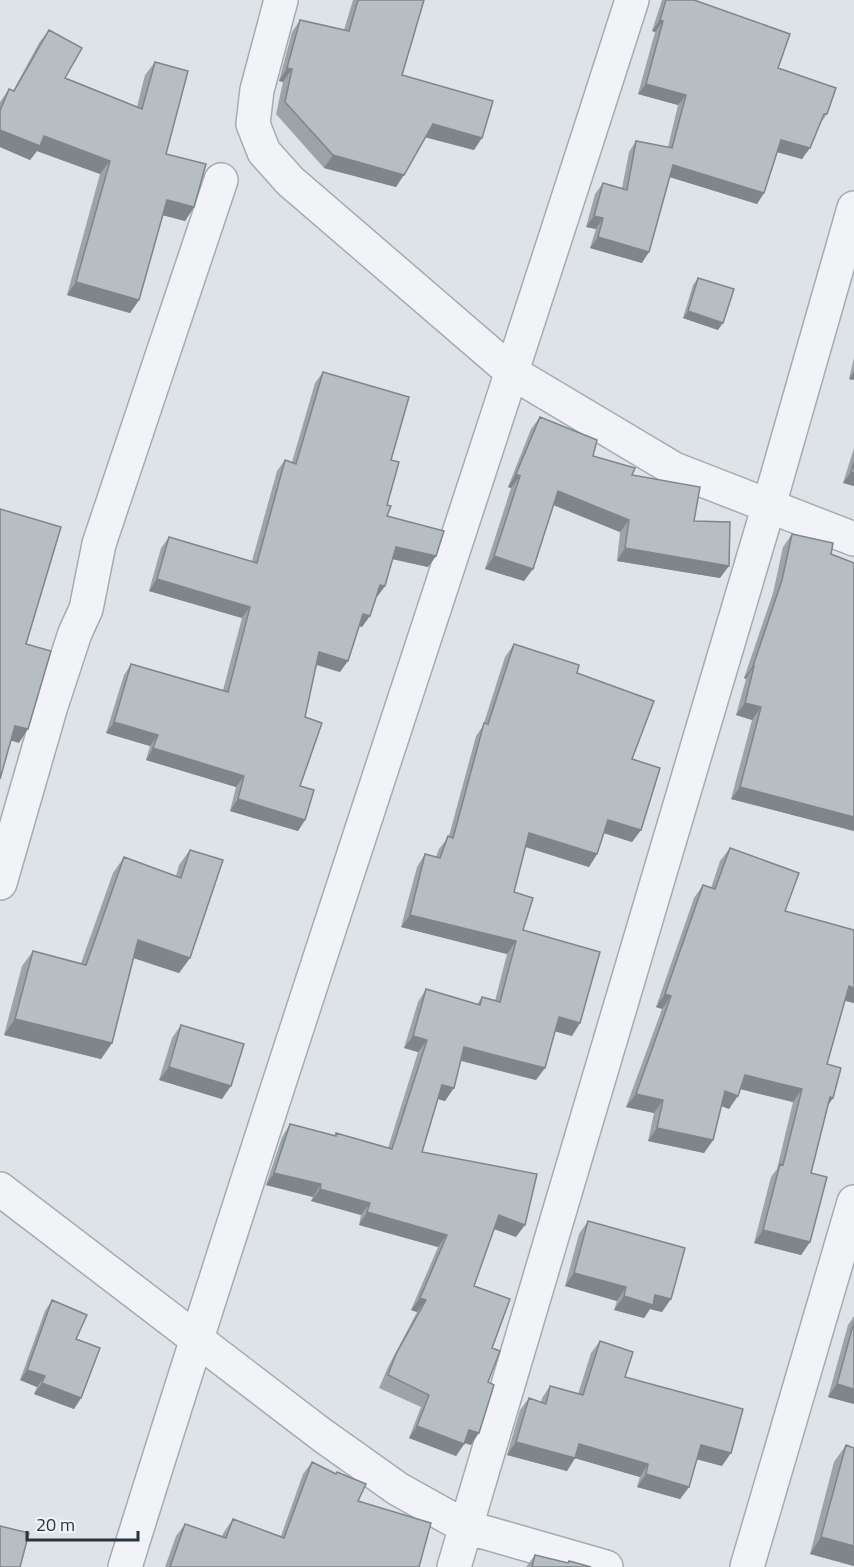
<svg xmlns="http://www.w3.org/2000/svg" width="854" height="1567" font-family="'Titillium Web',sans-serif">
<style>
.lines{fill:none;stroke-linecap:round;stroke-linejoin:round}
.minor-casing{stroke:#a4abb1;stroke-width:36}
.minor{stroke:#f1f3f6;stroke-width:33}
.wall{fill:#9da3a9}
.shaded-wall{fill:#7f8589}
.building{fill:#b6bec4;stroke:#7f8589;stroke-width:1.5}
</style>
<rect width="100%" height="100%" fill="#dee3e7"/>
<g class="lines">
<g class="minor-casing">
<path id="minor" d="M 281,0 L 257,90 L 253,124 L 264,152 L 290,181 L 513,373 L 674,469 L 854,539
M 0,883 L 51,706 L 75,633 L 86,609 L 99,544 L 221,180
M 0,1189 L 322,1435 L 398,1489 L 466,1527 L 606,1567
M 125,1567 C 288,1043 465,523 632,0
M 454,1567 L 769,505 L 854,208
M 747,1567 L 854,1202"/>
</g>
<use href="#minor" class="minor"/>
</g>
<path class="wall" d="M 353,0 L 424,0 L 402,75 L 474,150 L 426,137 L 396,187 L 324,168 L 276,114 L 283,82 L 279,81 L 292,32 L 300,20 L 344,30 Z
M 662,0 L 694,0 L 778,68 L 827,114 L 820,124 L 802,159 L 777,152 L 764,193 L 757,204 L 670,177 L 642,263 L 590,248 L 596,229 L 586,227 L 595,194 L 603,183 L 622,188 L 629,152 L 636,141 L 668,147 L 678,105 L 638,94 L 655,32 L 652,31 Z
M 49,30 L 65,78 L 137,107 L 145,75 L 155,62 L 166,154 L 194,207 L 185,221 L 163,215 L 139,300 L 130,313 L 67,295 L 100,174 L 37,151 L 30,160 L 0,147 L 0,102 L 9,89 L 13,91 L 39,43 Z
M 698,278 L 718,330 L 683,318 L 693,285 Z
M 854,358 L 854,380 L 849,379 Z
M 323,372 L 391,460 L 387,505 L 387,516 L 436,556 L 428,567 L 392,559 L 385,586 L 376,597 L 362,627 L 359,626 L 340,672 L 316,665 L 305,717 L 300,786 L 305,820 L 298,831 L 230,811 L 236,787 L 146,760 L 150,746 L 106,733 L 124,675 L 131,664 L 223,690 L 242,618 L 149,591 L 161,548 L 169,537 L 252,561 L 277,471 L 285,460 L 292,462 L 315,383 Z
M 540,417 L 593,456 L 632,475 L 694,521 L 720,578 L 617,561 L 620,532 L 553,505 L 524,581 L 485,569 L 511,488 L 508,487 L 531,429 Z
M 854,448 L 854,486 L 843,483 Z
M 792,534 L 831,554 L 854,563 L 854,831 L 731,799 L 752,720 L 736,715 L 746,679 L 744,678 L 773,593 L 783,547 Z
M 514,644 L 577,673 L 632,759 L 641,830 L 632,842 L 604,833 L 597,854 L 589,867 L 525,847 L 514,892 L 523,930 L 572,1036 L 555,1031 L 536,1080 L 461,1061 L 445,1101 L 438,1099 L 422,1152 L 516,1237 L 494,1229 L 474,1286 L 492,1348 L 488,1382 L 471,1445 L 465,1443 L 456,1456 L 409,1438 L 421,1407 L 379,1388 L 388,1367 L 417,1312 L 411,1310 L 438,1247 L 359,1225 L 361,1215 L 311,1201 L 313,1197 L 266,1185 L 282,1137 L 290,1124 L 335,1136 L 336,1133 L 388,1148 L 418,1052 L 404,1048 L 418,1002 L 426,989 L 477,1004 L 482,997 L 495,1001 L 507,954 L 401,927 L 417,867 L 425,854 L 436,857 L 439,849 L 449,836 L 476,736 L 483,726 L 505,657 Z
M 730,848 L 785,911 L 854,930 L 854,1003 L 845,1001 L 827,1064 L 833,1098 L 827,1106 L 811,1173 L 810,1242 L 801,1255 L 754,1243 L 771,1177 L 777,1169 L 793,1102 L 740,1089 L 729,1109 L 721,1106 L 713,1140 L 704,1153 L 648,1141 L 654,1113 L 626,1107 L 662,1009 L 656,1007 L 694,898 L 703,885 L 711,888 L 720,861 Z
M 190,850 L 190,958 L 179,973 L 134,958 L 112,1043 L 101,1059 L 4,1035 L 22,966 L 33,951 L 81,963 L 113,873 L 124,857 L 176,876 L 179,865 Z
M 181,1025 L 222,1099 L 159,1080 L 172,1038 Z
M 588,1221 L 662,1312 L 650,1309 L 644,1318 L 614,1310 L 617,1301 L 565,1286 L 579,1234 Z
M 52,1300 L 76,1339 L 81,1398 L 74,1409 L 34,1394 L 37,1387 L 20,1380 L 45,1311 Z
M 854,1316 L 854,1404 L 828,1397 L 848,1325 Z
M 600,1341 L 625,1377 L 722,1466 L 697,1459 L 689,1487 L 680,1499 L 637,1487 L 640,1477 L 575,1458 L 567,1471 L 507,1455 L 520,1410 L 529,1398 L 541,1402 L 542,1398 L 550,1386 L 578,1394 L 591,1353 Z
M 846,1445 L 854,1448 L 854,1566 L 810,1554 L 834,1462 Z
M 312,1462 L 358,1501 L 419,1567 L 165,1567 L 176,1536 L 185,1524 L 222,1536 L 224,1532 L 233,1519 L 281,1536 L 303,1474 Z
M 535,1555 L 568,1563 L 569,1561 L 591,1567 L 526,1567 Z"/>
<path class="shaded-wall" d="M 660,20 L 663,21 L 655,32 L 652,31 Z
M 287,68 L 292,69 L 283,82 L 279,81 Z
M 646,84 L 686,95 L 678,105 L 638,94 Z
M 433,124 L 482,138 L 474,150 L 424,137 Z
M 0,130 L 44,136 L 110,161 L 100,174 L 37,151 L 30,160 L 0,147 Z
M 781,140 L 810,148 L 802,159 L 773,151 Z
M 333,155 L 404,175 L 396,187 L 324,168 Z
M 673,165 L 764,193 L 757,204 L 666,176 Z
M 167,200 L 194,207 L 185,221 L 158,214 Z
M 594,216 L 603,218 L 596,229 L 586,227 Z
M 598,237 L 649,252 L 642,263 L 590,248 Z
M 76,282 L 139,300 L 130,313 L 67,295 Z
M 688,311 L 723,323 L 718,330 L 683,318 Z
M 854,372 L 854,380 L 849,379 Z
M 851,472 L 854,473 L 854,486 L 843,483 Z
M 516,474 L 520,476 L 511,488 L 508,487 Z
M 558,491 L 629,520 L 620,532 L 549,503 Z
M 396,547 L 436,556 L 428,567 L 388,558 Z
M 625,548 L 729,566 L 720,578 L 617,561 Z
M 494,556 L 533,569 L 524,581 L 485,569 Z
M 157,579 L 250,607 L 242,618 L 149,591 Z
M 380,585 L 385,586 L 377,597 L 372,596 Z
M 363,614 L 370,616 L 362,627 L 355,625 Z
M 319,652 L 348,661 L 340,672 L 311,663 Z
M 753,666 L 754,666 L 746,679 L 744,678 Z
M 745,703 L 761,707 L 752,720 L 736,715 Z
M 114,722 L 158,735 L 150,746 L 106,733 Z
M 15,726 L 28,729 L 19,743 L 6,739 Z
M 153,748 L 244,776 L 236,787 L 146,760 Z
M 740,787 L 854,817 L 854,831 L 731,799 Z
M 238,799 L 305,820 L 298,831 L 230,811 Z
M 608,820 L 641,830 L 632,842 L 600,832 Z
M 529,833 L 597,854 L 589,867 L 520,845 Z
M 410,915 L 516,941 L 507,954 L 401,927 Z
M 138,940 L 190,958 L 179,973 L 127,956 Z
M 849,986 L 854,988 L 854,1003 L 840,999 Z
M 665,994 L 671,996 L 662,1009 L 656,1007 Z
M 559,1017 L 580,1023 L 572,1036 L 550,1030 Z
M 15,1019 L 112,1043 L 101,1059 L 4,1035 Z
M 413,1036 L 427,1040 L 418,1052 L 404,1048 Z
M 464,1047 L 545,1068 L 536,1080 L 455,1059 Z
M 169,1067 L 231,1086 L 222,1099 L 159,1080 Z
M 745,1075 L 802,1089 L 793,1102 L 736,1088 Z
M 442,1085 L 454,1088 L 445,1101 L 434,1098 Z
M 725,1091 L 738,1096 L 729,1109 L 716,1104 Z
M 636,1094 L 663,1100 L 654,1113 L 626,1107 Z
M 830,1097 L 833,1098 L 824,1111 Z
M 657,1128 L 713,1140 L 704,1153 L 648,1141 Z
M 274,1173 L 321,1184 L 313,1197 L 266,1185 Z
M 320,1189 L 370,1203 L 361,1215 L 311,1201 Z
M 367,1212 L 447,1235 L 438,1247 L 359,1225 Z
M 499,1215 L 525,1225 L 516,1237 L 491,1228 Z
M 763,1230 L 810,1242 L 801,1255 L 754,1243 Z
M 574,1273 L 626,1287 L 617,1301 L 565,1286 Z
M 655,1295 L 671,1299 L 662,1312 L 650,1309 L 644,1318 L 614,1310 L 624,1296 Z
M 420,1298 L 426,1300 L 417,1312 L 411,1310 Z
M 27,1370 L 45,1376 L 37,1387 L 20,1380 Z
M 42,1383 L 81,1398 L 74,1409 L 34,1394 Z
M 837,1384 L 854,1389 L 854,1404 L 828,1397 Z
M 417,1426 L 464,1444 L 456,1456 L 409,1438 Z
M 469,1430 L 479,1433 L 471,1445 L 461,1442 Z
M 516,1442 L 575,1458 L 567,1471 L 507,1455 Z
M 579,1444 L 648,1464 L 640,1477 L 571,1457 Z
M 701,1445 L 731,1453 L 722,1466 L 692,1458 Z
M 646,1474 L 689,1487 L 680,1499 L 637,1487 Z
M 821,1537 L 854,1546 L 854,1566 L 810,1554 Z"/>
<path class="building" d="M 358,0 L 424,0 L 402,75 L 493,101 L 482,138 L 433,124 L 404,175 L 333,155 L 285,102 L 292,69 L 287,68 L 300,20 L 349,31 Z
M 666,0 L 694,0 L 790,34 L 778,68 L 836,88 L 827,114 L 824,114 L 810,148 L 781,140 L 764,193 L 673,165 L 649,252 L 598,237 L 603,218 L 594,216 L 603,183 L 627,190 L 636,141 L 672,148 L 686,95 L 646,84 L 663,21 L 660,20 Z
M 49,30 L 82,48 L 65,78 L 142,109 L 155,62 L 188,71 L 166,154 L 206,164 L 194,207 L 167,200 L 139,300 L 76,282 L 110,161 L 44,136 L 40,146 L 0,130 L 0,111 L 9,89 L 14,91 Z
M 698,278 L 734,289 L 723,323 L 688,311 Z
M 323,372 L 409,397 L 391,460 L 399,462 L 387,505 L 391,506 L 387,516 L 444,531 L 436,556 L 396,547 L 385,586 L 380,585 L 370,616 L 363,614 L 348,661 L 319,652 L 305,717 L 322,723 L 300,786 L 314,790 L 305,820 L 238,799 L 244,776 L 153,748 L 158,735 L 114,722 L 131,664 L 228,692 L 250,607 L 157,579 L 169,537 L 257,563 L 285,460 L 296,464 Z
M 540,417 L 597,440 L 593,456 L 635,468 L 632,475 L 700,487 L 694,521 L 730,522 L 729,566 L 625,548 L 629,520 L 558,491 L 533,569 L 494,556 L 520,476 L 516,474 Z
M 854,462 L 854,473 L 851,472 Z
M 0,509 L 61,527 L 26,644 L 51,651 L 28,729 L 15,726 L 0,779 Z
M 792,534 L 833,543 L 831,554 L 854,563 L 854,817 L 740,787 L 761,707 L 745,703 L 754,666 L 753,666 L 782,580 Z
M 514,644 L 579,665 L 577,673 L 654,701 L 632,759 L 660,768 L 641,830 L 608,820 L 597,854 L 529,833 L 514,892 L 533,898 L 523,930 L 600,952 L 580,1023 L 559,1017 L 545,1068 L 464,1047 L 454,1088 L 442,1085 L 422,1152 L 537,1174 L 525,1225 L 499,1215 L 474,1286 L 510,1299 L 492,1348 L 500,1351 L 488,1382 L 494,1385 L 479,1433 L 469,1430 L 464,1444 L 417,1426 L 429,1395 L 388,1375 L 396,1354 L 426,1300 L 420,1298 L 447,1235 L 367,1212 L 370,1203 L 320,1189 L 321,1184 L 274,1173 L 290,1124 L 336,1136 L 336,1133 L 392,1149 L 427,1040 L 413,1036 L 426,989 L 480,1005 L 482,997 L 500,1002 L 516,941 L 410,915 L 425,854 L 440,858 L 448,836 L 453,838 L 484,723 L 488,724 Z
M 730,848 L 799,873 L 785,911 L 854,930 L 854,988 L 849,986 L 827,1064 L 841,1068 L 833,1098 L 830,1097 L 811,1173 L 827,1177 L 810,1242 L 763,1230 L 780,1164 L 783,1165 L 802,1089 L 745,1075 L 738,1096 L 725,1091 L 713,1140 L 657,1128 L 663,1100 L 636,1094 L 671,996 L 665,994 L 703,885 L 715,889 Z
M 190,850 L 223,860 L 190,958 L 138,940 L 112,1043 L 15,1019 L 33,951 L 86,965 L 124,857 L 181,878 Z
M 181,1025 L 244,1044 L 231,1086 L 169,1067 Z
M 588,1221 L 685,1248 L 671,1299 L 655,1295 L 653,1305 L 624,1296 L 626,1287 L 574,1273 Z
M 52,1300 L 87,1315 L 76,1339 L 100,1348 L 81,1398 L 42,1383 L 45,1376 L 27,1370 Z
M 854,1322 L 854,1389 L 837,1384 Z
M 600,1341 L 633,1352 L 625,1377 L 743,1409 L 731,1453 L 701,1445 L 689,1487 L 646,1474 L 648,1464 L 579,1444 L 575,1458 L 516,1442 L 529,1398 L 546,1404 L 550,1386 L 583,1395 Z
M 846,1445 L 854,1448 L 854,1546 L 821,1537 Z
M 312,1462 L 336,1474 L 337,1472 L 366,1484 L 358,1501 L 431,1523 L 419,1567 L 170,1567 L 185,1524 L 226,1538 L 233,1519 L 284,1538 Z
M 0,1526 L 29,1533 L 20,1567 L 0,1567 Z
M 535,1555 L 568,1563 L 569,1561 L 591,1567 L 532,1567 Z"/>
<path d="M27 1531v9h111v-9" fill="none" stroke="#28343e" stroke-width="3"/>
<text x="36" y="1531" font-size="18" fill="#28343e" stroke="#eef2f5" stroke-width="4.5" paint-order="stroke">20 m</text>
</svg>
